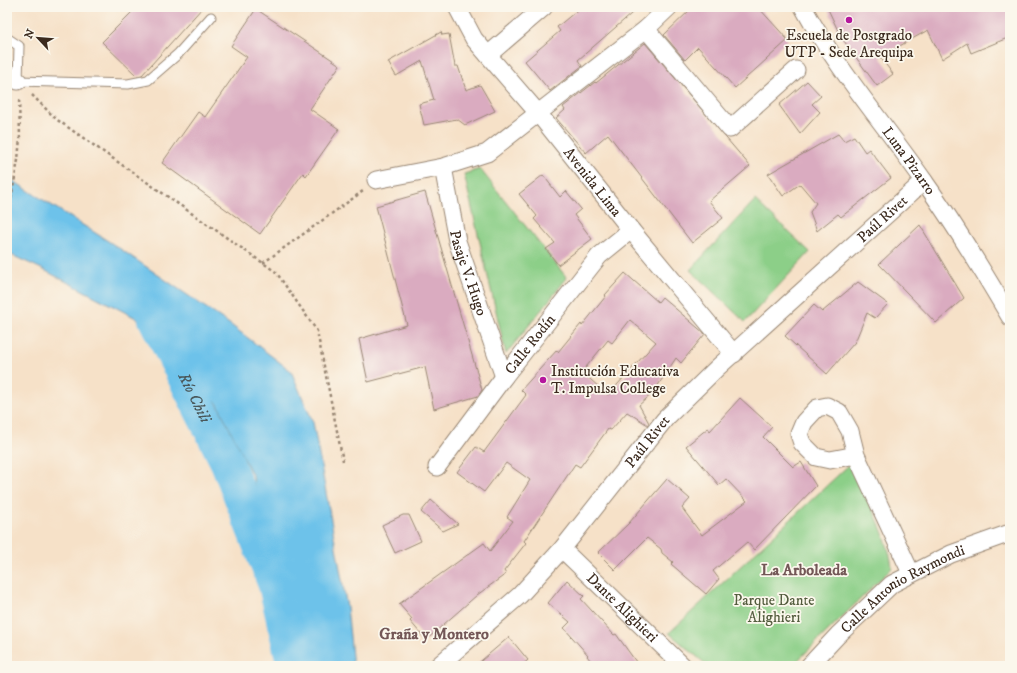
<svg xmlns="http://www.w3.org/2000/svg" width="1017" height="673" font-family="'IM FELL DW Pica',serif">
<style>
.green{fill:#8ccf88;stroke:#647c53}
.water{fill:#6dc2ea;stroke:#547684}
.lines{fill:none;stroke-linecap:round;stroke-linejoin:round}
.river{stroke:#6dc2ea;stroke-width:34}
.building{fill:#daabc0;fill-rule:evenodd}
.service-casing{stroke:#988673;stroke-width:11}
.minor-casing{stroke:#988673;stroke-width:19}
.path{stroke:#988673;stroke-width:2.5;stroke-dasharray:3 3;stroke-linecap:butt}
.service{stroke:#fff;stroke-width:9}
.minor{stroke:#fff;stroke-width:17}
.poi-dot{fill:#b5179e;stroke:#fbf7ec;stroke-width:1.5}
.labels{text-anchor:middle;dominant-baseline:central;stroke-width:3.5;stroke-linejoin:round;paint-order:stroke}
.poi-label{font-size:15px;fill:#3b2a1e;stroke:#fbf7ec}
.street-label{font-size:15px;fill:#3b2a1e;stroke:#fbf7ec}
.park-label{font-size:15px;fill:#535c3e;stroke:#fbf7ec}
.water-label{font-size:16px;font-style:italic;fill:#4a585b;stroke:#fbf7ec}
.neighbourhood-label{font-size:16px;font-weight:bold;fill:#735757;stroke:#fbf7ec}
</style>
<rect width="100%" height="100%" fill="#fbf7ec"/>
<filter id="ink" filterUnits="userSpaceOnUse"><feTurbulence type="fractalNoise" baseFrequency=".025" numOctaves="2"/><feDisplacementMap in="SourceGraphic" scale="8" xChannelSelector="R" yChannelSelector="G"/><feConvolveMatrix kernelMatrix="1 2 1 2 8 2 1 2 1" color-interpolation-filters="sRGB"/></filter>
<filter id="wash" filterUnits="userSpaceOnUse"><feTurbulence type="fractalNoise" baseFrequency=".012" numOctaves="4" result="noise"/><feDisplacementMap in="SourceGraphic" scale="16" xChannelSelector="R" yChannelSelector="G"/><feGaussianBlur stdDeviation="0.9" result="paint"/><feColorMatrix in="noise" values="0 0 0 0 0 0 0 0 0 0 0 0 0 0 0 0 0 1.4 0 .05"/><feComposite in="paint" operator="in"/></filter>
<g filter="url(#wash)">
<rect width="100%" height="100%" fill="#f6e1c8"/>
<path class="green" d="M 480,169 L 567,278 L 506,354 L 464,174 Z
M 755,200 L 810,252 L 745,322 L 690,270 Z
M 851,463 C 864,491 890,540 892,568 L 792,666 L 708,666 L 669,633 Z"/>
<path class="water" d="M 7,177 L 119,248 L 231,325 L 291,371 L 313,422 L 347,607 L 353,666 L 280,666 L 262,576 L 253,477 L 217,403 L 136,318 L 42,269 L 7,253 Z"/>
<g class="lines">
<path class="river" id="s1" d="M 155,319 L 227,462 L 275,585 L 294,666"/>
</g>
<g id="blocks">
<path class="building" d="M 137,7 L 203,7 L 142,75 L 137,76 L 102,42 Z
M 581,7 L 639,7 L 578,60 L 582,66 L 550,91 L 525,61 L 560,31 L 557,27 Z
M 693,7 L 758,7 L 788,40 L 735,88 L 698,47 L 685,60 L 664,35 Z
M 827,7 L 1010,7 L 1010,37 L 971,53 L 967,43 L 942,59 L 928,30 L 880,57 L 893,74 L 877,86 L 841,37 Z
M 256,9 L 340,65 L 310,109 L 339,129 L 306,176 L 303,173 L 260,234 L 162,163 L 198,112 L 205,117 L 247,57 L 231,46 Z
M 441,32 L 442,35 L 449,34 L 455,66 L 458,66 L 466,90 L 480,85 L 495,111 L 465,125 L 457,119 L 424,125 L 419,104 L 434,100 L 422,61 L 396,76 L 388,62 Z
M 645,43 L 750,166 L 709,201 L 723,218 L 692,243 L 608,134 L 586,153 L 556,118 L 565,110 L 563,107 L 595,82 L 596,83 Z
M 807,81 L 821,96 L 812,104 L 820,112 L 800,134 L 779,105 Z
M 838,134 L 844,141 L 854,136 L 865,152 L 869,149 L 891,178 L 841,217 L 838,214 L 817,231 L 810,212 L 816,203 L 800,184 L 783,196 L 768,174 Z
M 543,175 L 560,197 L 566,191 L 581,209 L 574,215 L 592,239 L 558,265 L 546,249 L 555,243 L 534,219 L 537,216 L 519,194 Z
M 425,192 L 482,390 L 478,396 L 434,409 L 425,367 L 368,382 L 359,339 L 407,325 L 376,206 Z
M 920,225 L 964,298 L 936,323 L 879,264 Z
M 625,273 L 658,302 L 662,297 L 705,334 L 681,363 L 676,358 L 653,393 L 639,405 L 649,423 L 648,425 L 627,412 L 611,430 L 608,429 L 580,467 L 575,464 L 524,541 L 526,543 L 504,571 L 506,574 L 477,595 L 426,640 L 410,621 L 412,619 L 399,604 L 484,543 L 490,551 L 513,521 L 507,517 L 530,480 L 506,463 L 484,492 L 457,472 L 476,447 L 484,452 L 526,395 L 521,390 L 557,350 L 558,352 L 581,324 L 582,326 L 606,296 L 605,295 ZM 630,320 L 656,342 L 608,395 L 582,372 L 608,340 L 612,343 Z
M 858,282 L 888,304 L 875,318 L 867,313 L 855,342 L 827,374 L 785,336 L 814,305 L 822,312 Z
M 740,398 L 772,427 L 763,437 L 793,467 L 801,462 L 816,486 L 754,550 L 747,542 L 713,571 L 719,579 L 706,594 L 671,564 L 673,562 L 662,553 L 661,549 L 647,538 L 615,570 L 598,553 L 629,523 L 667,479 L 690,499 L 682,508 L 702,535 L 747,501 L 726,479 L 719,485 L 686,446 L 708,428 L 710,431 Z
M 431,500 L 458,524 L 443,531 L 421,512 Z
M 403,515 L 409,515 L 421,541 L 395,553 L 382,525 Z
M 567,580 L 584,596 L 581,599 L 614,635 L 616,634 L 639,666 L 595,666 L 587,656 L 588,655 L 564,628 L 570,622 L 548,603 Z
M 509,637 L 528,660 L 521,666 L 475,666 Z"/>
</g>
</g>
<g filter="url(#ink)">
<use href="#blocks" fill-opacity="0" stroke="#988673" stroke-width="1"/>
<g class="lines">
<g class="service-casing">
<path id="service" d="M 7,38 L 19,46 L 18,81 L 128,84 L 148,80 L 178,54 L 211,17"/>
</g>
<g class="minor-casing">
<g id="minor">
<path id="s2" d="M 457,7 L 474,39 L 538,113 L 631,230 L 734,354"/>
<path id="s3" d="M 803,7 C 838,71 883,122 924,181 C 955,225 983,271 1010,317"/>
<path d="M 646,29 L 730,129 L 796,70"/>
<path d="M 488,55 L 544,7"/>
<path d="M 7,74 L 18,81"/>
<path id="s4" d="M 443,167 L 457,241 L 504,377"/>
<path d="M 376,180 L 443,167 L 487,153 L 646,29 L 669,7"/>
<path d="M 856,455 L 830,460 L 816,457 L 802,443 L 799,434 L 804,422 L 817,408 L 827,406 L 839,412 L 850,431 L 856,455 L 911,573"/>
<path id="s5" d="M 437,467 L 504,377 L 599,256 L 631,230"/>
<path id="s6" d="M 562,549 L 683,666"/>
<path id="s7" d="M 438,666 L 520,595 L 562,549 L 665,419 L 717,368 L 924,181"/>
<path id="s8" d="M 809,666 L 838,635 L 892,584 L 951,554 L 1010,533"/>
</g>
</g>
<path class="path" d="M 32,95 L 56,119 L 276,272 L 317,331 L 343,461
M 7,222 L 18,160 L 20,138 L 19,97
M 263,263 L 363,191"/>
<use href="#service" class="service"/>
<use href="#minor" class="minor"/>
</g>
</g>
<g class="poi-dot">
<circle cx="849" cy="20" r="4"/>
<circle cx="543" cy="380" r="4"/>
</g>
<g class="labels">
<g class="poi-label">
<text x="849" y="35">Escuela de Postgrado<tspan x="849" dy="17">UTP - Sede Arequipa</tspan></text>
<text x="551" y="371" text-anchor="start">Institución Educativa<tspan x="551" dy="17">T. Impulsa College</tspan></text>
</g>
<g class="street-label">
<text stroke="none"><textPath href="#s3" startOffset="187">Luna Pizarro</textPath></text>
<text stroke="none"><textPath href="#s2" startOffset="222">Avenida Lima</textPath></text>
<text stroke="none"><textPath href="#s7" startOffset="632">Paúl Rivet</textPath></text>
<text stroke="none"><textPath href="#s4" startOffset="109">Pasaje V. Hugo</textPath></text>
<text stroke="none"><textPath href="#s5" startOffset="154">Calle Rodín</textPath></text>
<text stroke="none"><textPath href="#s7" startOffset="308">Paúl Rivet</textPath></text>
<text stroke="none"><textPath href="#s8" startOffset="123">Calle Antonio Raymondi</textPath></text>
<text stroke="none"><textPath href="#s6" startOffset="84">Dante Alighieri</textPath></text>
</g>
<g class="park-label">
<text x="774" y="600">Parque Dante<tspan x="774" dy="17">Alighieri</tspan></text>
</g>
<g class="water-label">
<text stroke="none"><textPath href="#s1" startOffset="88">Río Chili</textPath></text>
</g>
<g class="neighbourhood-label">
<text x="804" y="570">La Arboleada</text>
<text x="434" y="634">Graña y Montero</text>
</g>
</g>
<rect width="1017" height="673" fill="none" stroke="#fbf7ec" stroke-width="24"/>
<g transform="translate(38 38) rotate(296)" stroke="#fbf7ec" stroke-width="3" paint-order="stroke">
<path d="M0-3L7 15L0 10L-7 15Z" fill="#3b2a1e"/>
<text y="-6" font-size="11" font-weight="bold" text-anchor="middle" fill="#3b2a1e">N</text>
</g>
</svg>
